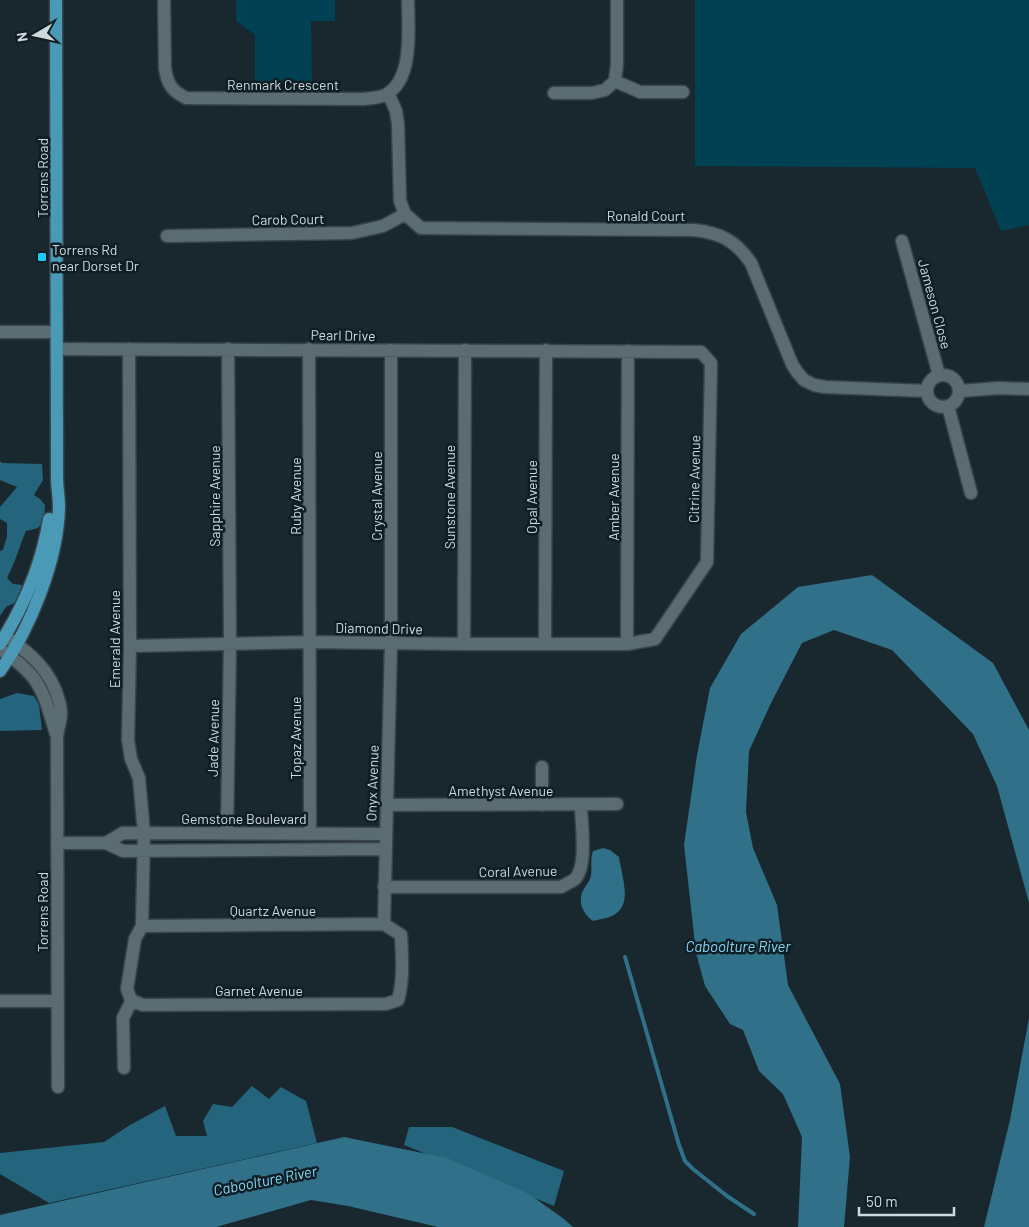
<svg xmlns="http://www.w3.org/2000/svg" width="1029" height="1227" font-family="Barlow,sans-serif">
<style>
.green{fill:#014154}
.forest{fill:#24657d}
.water{fill:#307088}
.lines{fill:none;stroke-linecap:round;stroke-linejoin:round}
.stream{stroke:#307088;stroke-width:4}
.minor-casing{stroke:#38444a;stroke-width:15}
.major-casing{stroke:#38444a;stroke-width:15}
.minor{stroke:#5a6b72;stroke-width:12}
.major{stroke:#4a9ab7;stroke-width:12}
.poi-dot{fill:#1ec9fd;stroke:#0f1e24;stroke-width:2}
.labels{text-anchor:middle;dominant-baseline:central;stroke-width:5;stroke-linejoin:round;paint-order:stroke}
.street-label{font-size:14px;fill:#cfd9dd;stroke:#0f1e24}
.poi-label{font-size:14px;fill:#cfd9dd;stroke:#0f1e24;text-anchor:start}
.water-label{font-size:15px;font-style:italic;fill:#84d6f7;stroke:#0f1e24}
</style>
<rect width="100%" height="100%" fill="#18282e"/>
<path class="green" d="M 236,0 L 335,0 L 335,21 L 311,21 L 312,82 L 255,82 L 255,35 L 236,21 Z
M 695,0 L 1029,0 L 1029,225 L 1001,231 L 975,168 L 695,166 Z"/>
<path class="forest" d="M 0,461 L 2,463 L 42,464 L 43,480 L 34,495 L 40,499 L 45,505 L 44,520 L 38,528 L 26,531 C 19,547 15,563 7,578 L 13,584 L 22,585 L 18,601 L 6,607 L 0,616 L 0,551 L 3,550 L 7,536 L 7,523 L 0,519 L 0,507 L 17,487 L 0,480 Z
M 17,693 L 34,696 L 39,705 L 42,730 L 0,731 L 0,699 Z
M 252,1086 L 269,1099 L 281,1087 L 306,1101 L 317,1143 L 49,1203 L 0,1174 L 0,1153 L 104,1142 L 130,1125 L 165,1106 L 176,1136 L 207,1136 L 203,1121 L 213,1104 L 232,1107 Z
M 409,1127 L 452,1127 L 564,1171 L 554,1206 L 404,1145 Z"/>
<path class="water" d="M 872,575 L 993,663 L 1029,730 L 1029,903 L 997,786 L 973,734 L 892,650 L 834,630 L 802,643 L 771,703 L 749,751 L 746,812 L 753,848 L 777,905 L 788,985 L 840,1084 L 850,1157 L 844,1227 L 798,1227 L 802,1137 L 783,1094 L 759,1071 L 743,1030 L 730,1024 L 705,986 L 696,953 L 684,845 L 697,755 L 710,688 L 741,634 L 798,587 Z
M 603,848 L 610,850 L 619,857 C 621,873 631,899 619,911 C 613,918 600,919 593,921 C 584,915 578,904 582,893 C 584,887 590,882 591,875 C 592,867 590,859 593,851 Z
M 1029,1018 L 1029,1227 L 984,1227 L 1010,1120 Z
M 344,1137 L 447,1158 L 529,1194 L 564,1219 L 573,1227 L 438,1227 L 348,1206 L 311,1200 L 216,1227 L 0,1227 L 0,1215 Z"/>
<g class="lines">
<path class="stream" d="M 625,957 L 679,1145 L 685,1161 L 693,1169 L 727,1196 L 754,1214"/>
<g class="minor-casing">
<path id="minor" d="M 164,0 L 165,68 C 167,84 172,91 186,98 L 364,99 C 372,98 380,98 387,94 C 414,78 408,27 408,0
M 615,81 L 640,92 L 683,92
M 388,93 L 396,111 L 398,124 L 400,201 L 405,214 L 421,228 L 694,230 C 721,233 736,241 751,263 L 792,364 L 797,372 L 804,380 L 814,385 L 825,387 L 927,391
M 554,93 L 592,93 L 605,90 L 615,81 L 617,64 L 617,0
M 167,236 L 352,233 L 383,226 L 405,214
M 902,241 L 939,375
M 0,332 L 57,332
M 57,349 L 701,352 L 711,363 L 707,562 L 655,639 L 627,644 L 464,644 L 310,642 L 130,646
M 129,349 L 130,646 L 128,740 L 131,759 L 139,778 L 144,833 L 142,926 L 135,939 L 127,989 L 131,1000 L 143,1005 L 386,1004 L 398,1000 C 404,979 402,957 401,935 L 384,924 L 142,926
M 309,349 L 310,834
M927 391a16 16 0 1 1 32 0a16 16 0 1 1-32 0Z
M 960,391 L 999,388 L 1029,389
M 948,406 L 971,493
M 5,636 C 30,653 51,670 59,701 C 60,705 61,709 61,713 C 61,720 58,729 57,736 L 58,1087
M 464,644 L 465,350
M 545,644 L 546,350
M 627,644 L 628,351
M 0,649 C 41,677 42,688 56,734
M 542,767 L 542,805
M 386,805 L 617,804
M 227,833 L 230,643 L 228,349
M 57,843 L 106,843 L 123,851 L 385,849
M 106,843 L 123,833 L 385,834
M 384,887 L 561,887 C 566,884 571,882 575,879 C 588,866 581,822 581,805
M 384,924 L 391,642 L 391,350
M 0,1001 L 58,1001
M 124,1068 L 123,1018 L 132,1000"/>
</g>
<g class="major-casing">
<path id="major" d="M 0,644 C 24,606 42,564 49,519
M 0,671 C 30,629 58,560 59,507 C 59,497 57,487 57,477 L 56,0"/>
</g>
<use href="#minor" class="minor"/>
<use href="#major" class="major"/>
</g>
<rect class="poi-dot" x="37" y="252" width="10" height="10" rx="2.5"/>
<g class="labels">
<g class="street-label">
<text x="283" y="84">Renmark Crescent</text>
<text transform="translate(42 178) rotate(-90)">Torrens Road</text>
<text x="646" y="215">Ronald Court</text>
<text transform="translate(288 219) rotate(-1)">Carob Court</text>
<text transform="translate(935 304) rotate(75)">Jameson Close</text>
<text transform="translate(343 335) rotate(1)">Pearl Drive</text>
<text transform="translate(694 479) rotate(-89)">Citrine Avenue</text>
<text transform="translate(214 496) rotate(-90)">Sapphire Avenue</text>
<text transform="translate(295 496) rotate(-90)">Ruby Avenue</text>
<text transform="translate(376 496) rotate(-90)">Crystal Avenue</text>
<text transform="translate(449 497) rotate(-90)">Sunstone Avenue</text>
<text transform="translate(531 497) rotate(-90)">Opal Avenue</text>
<text transform="translate(613 497) rotate(-90)">Amber Avenue</text>
<text transform="translate(379 628) rotate(1)">Diamond Drive</text>
<text transform="translate(114 639) rotate(-90)">Emerald Avenue</text>
<text transform="translate(213 738) rotate(-89)">Jade Avenue</text>
<text transform="translate(295 738) rotate(-90)">Topaz Avenue</text>
<text transform="translate(372 783) rotate(-88)">Onyx Avenue</text>
<text x="501" y="790">Amethyst Avenue</text>
<text x="244" y="818">Gemstone Boulevard</text>
<text transform="translate(518 871) rotate(-1)">Coral Avenue</text>
<text x="273" y="910">Quartz Avenue</text>
<text transform="translate(42 912) rotate(-90)">Torrens Road</text>
<text x="259" y="990">Garnet Avenue</text>
</g>
<g class="poi-label">
<text x="52" y="249">Torrens Rd<tspan x="52" dy="16">near Dorset Dr</tspan></text>
</g>
<g class="water-label">
<text x="738" y="946">Caboolture River</text>
<text transform="translate(265 1180) rotate(-11)">Caboolture River</text>
</g>
</g>
<g transform="translate(35 35) rotate(261)" stroke="#0f1e24" stroke-width="4" paint-order="stroke">
<path d="M0-4L9 19L0 12L-9 19Z" fill="#cfd9dd"/>
<text y="-8" font-size="14" font-weight="bold" text-anchor="middle" fill="#cfd9dd">N</text>
</g>
<path d="M859 1207v8h95v-8" fill="none" stroke="#cfd9dd" stroke-width="2.5"/>
<text x="866" y="1207" font-size="15" fill="#cfd9dd" stroke="#0f1e24" stroke-width="4" paint-order="stroke">50 m</text>
</svg>
